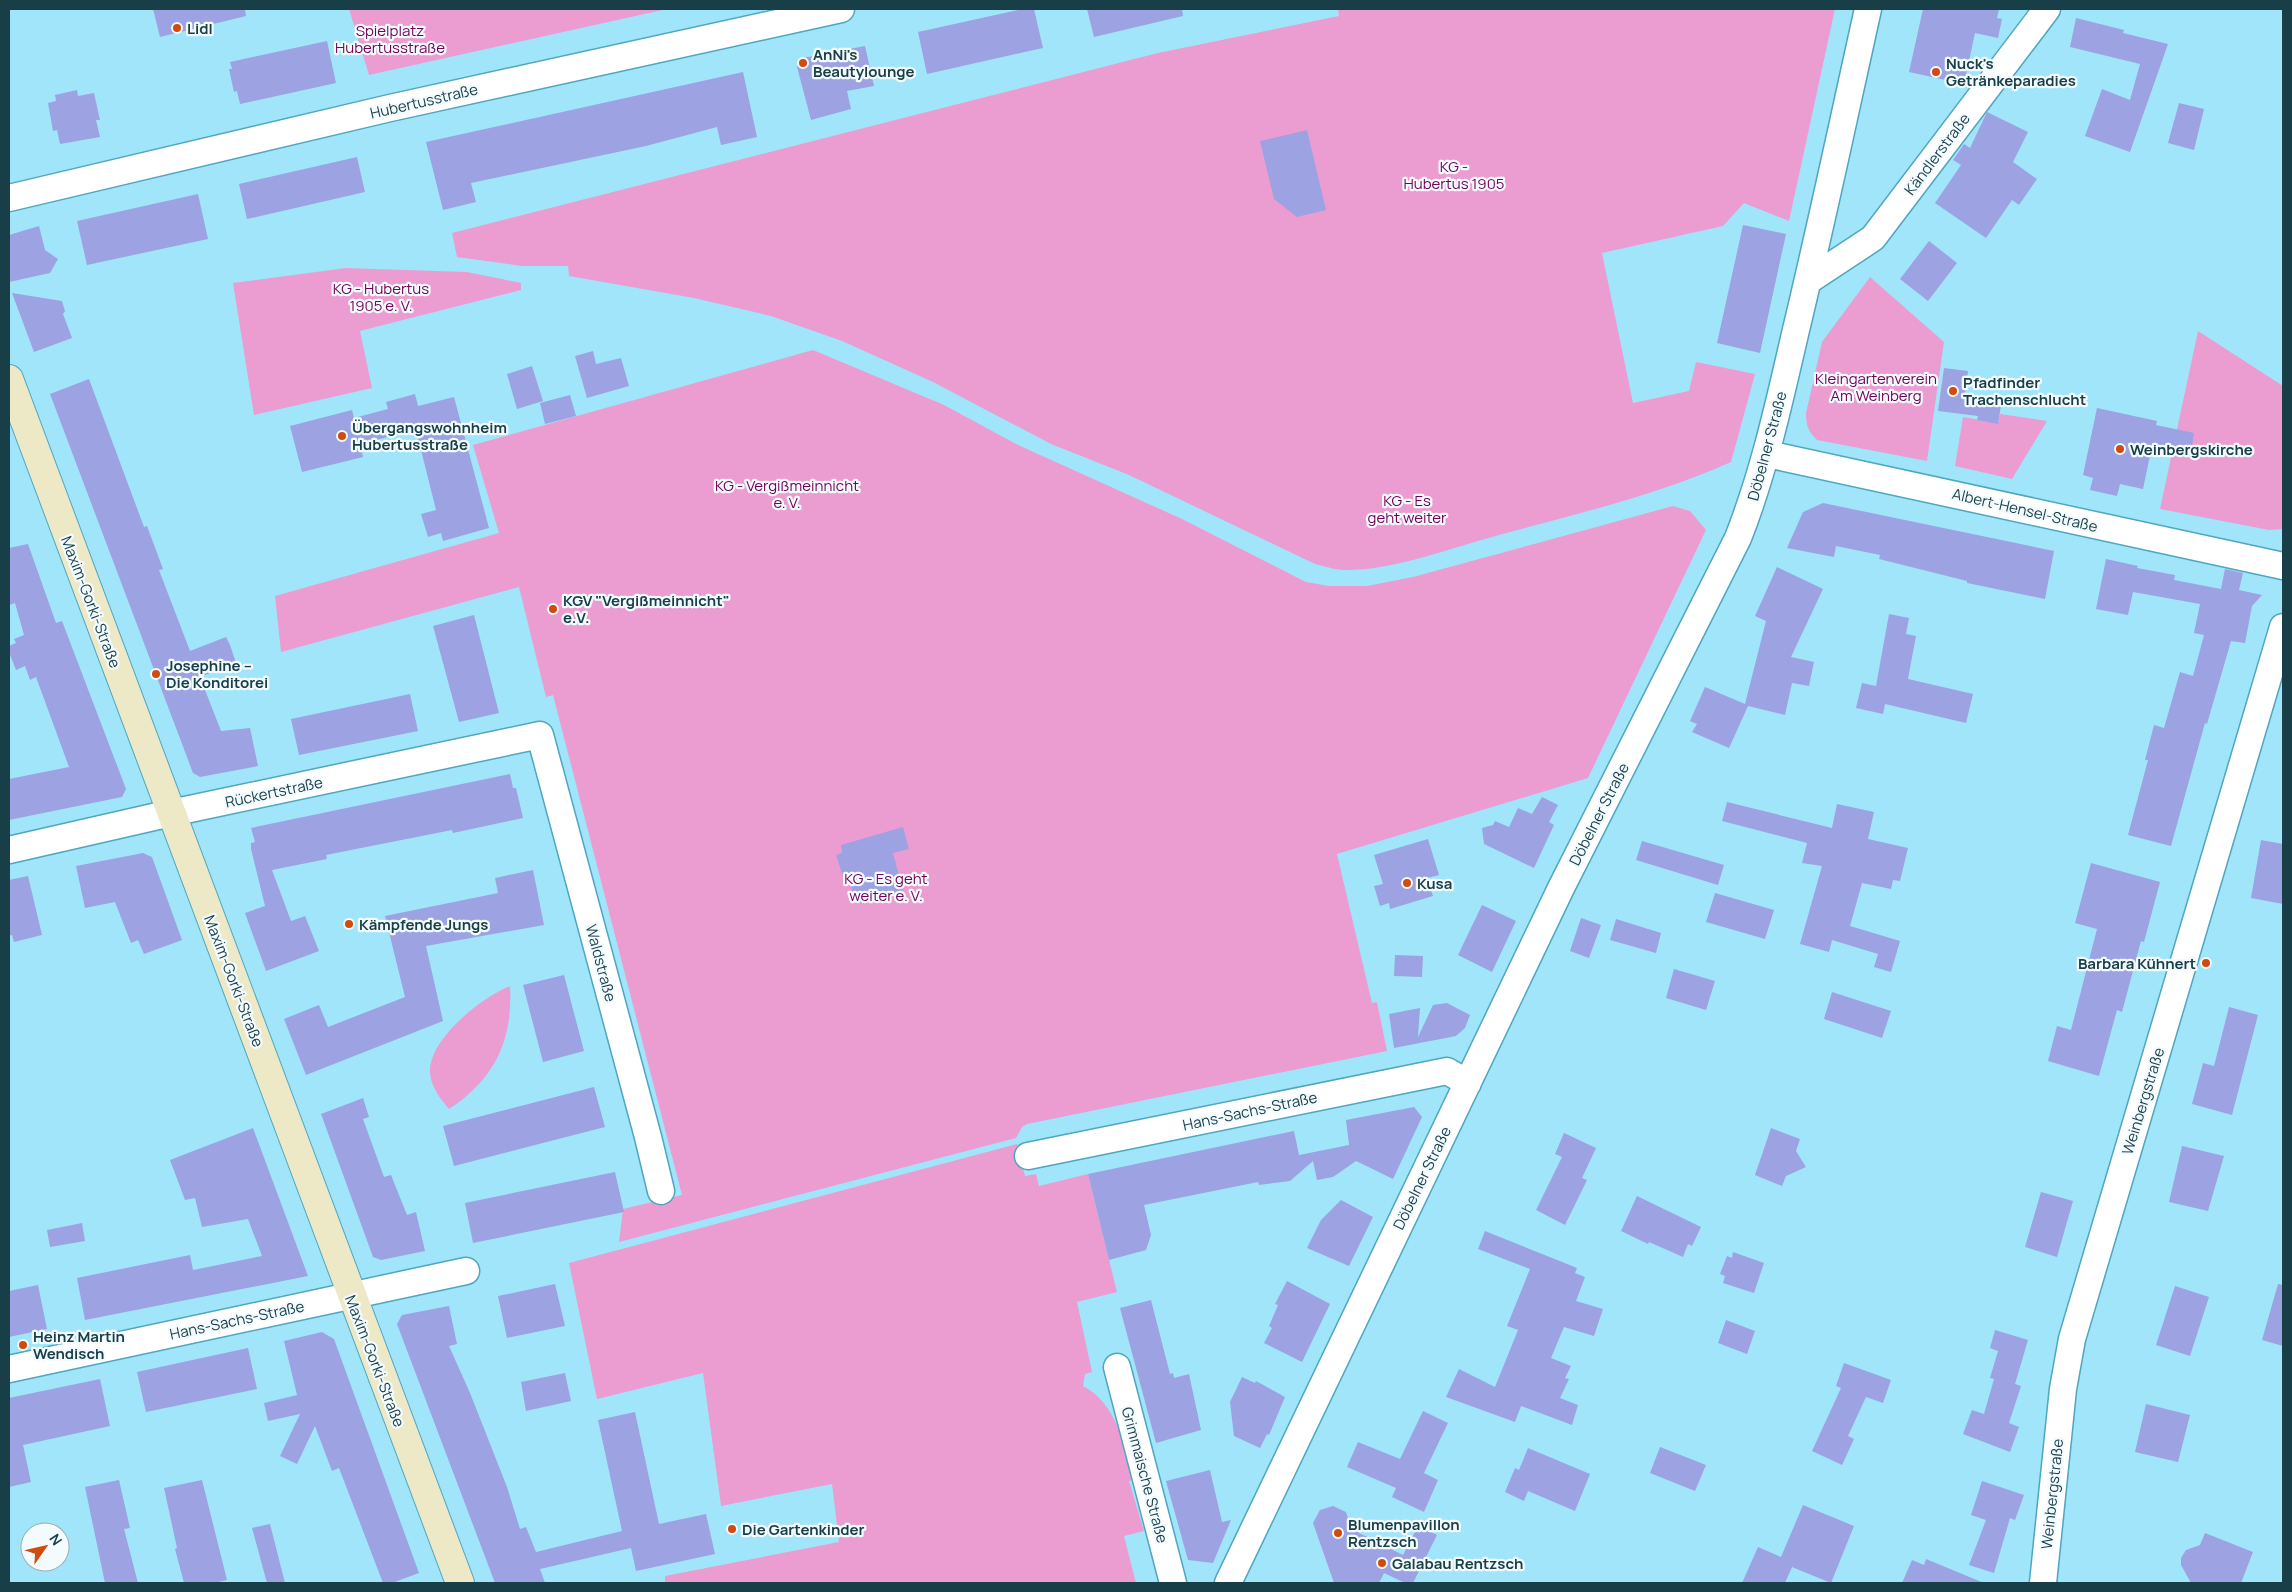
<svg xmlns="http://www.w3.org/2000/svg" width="2292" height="1592" font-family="Manrope,sans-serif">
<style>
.green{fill:#eb9dd1}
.building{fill:#9da2e2}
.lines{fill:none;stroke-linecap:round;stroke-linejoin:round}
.street-casing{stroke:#4ea6c0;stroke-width:29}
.secondary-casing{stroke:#4ea6c0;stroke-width:30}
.street{stroke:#fff;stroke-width:26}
.secondary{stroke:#ede8c6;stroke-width:28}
.poi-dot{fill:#d04b0c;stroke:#f3fbfe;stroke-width:2}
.labels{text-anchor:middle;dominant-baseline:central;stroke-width:4.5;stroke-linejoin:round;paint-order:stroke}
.poi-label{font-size:15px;font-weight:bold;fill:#183e48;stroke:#f3fbfe;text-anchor:start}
.park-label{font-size:15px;fill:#71025a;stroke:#f3fbfe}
.street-label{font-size:15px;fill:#183e48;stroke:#f3fbfe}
</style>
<rect width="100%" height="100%" fill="#a1e5fa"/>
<path class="green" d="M 349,9 L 667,9 L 369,75 Z
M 1338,9 L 1835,9 L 1789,221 L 1744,203 L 1723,226 L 1602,253 L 1633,403 L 1689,391 L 1696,362 L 1755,374 L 1731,462 C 1653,497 1567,516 1485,539 C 1442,551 1389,571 1344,570 C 1335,570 1324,566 1315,564 L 1129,475 L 1051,444 L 933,382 L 842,341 L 771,316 L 694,298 L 569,276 L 568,266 L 522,266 L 457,257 L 452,233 L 1158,53 L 1339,16 Z
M 346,268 L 467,272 L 521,283 L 521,290 L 360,331 L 372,388 L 254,415 L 233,283 Z
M 1870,277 L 1944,342 L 1927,461 L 1817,440 C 1808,431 1806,425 1806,413 L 1822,342 Z
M 2198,331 L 2283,386 L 2283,529 L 2269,530 L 2160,509 Z
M 813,350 L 944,405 L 1018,445 L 1182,519 L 1306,582 L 1329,586 L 1367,586 L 1413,577 L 1673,506 L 1690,511 L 1706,530 L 1588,778 L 1337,854 L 1372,1003 L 1377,1002 L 1387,1051 L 1027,1124 L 1022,1127 L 1016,1138 L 619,1242 L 623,1209 L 682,1195 L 553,695 L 546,697 L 519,587 L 281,652 L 275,596 L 499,533 L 473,445 Z
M 2000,414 L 2047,421 L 2012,479 L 1955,466 L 1963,417 L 1998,423 Z
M 510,986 C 513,1040 495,1079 449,1109 C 440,1099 430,1085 430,1071 C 430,1038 482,997 510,986 Z
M 1017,1144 L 1025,1176 L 1036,1174 L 1039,1186 L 1088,1174 L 1117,1292 L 1077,1302 L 1092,1372 L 1085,1374 L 1083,1386 C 1116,1403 1125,1445 1134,1479 L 1129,1481 L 1144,1531 L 1124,1536 L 1136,1583 L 665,1583 L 665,1576 L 839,1542 L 832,1484 L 721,1506 L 703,1373 L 597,1399 L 569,1263 Z"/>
<path class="building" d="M 153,9 L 245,9 L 246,16 L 160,37 Z
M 1023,9 L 1034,9 L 1043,48 L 927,74 L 918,32 Z
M 1087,9 L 1182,9 L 1183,16 L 1094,37 Z
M 1923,9 L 1999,9 L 1997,18 L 2002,19 L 1998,38 L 1975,33 L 1964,84 L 1909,72 Z
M 2076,18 L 2124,30 L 2123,33 L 2168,44 L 2130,152 L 2085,136 L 2102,89 L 2130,100 L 2140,64 L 2070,47 Z
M 327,41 L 336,83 L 240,104 L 237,91 L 234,92 L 229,69 L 232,69 L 230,62 Z
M 865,46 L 874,86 L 847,91 L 851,109 L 811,120 L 797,67 L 803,58 Z
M 743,72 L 757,137 L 721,145 L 717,127 L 646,146 L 471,183 L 476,202 L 443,210 L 426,142 Z
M 77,90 L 78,96 L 94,93 L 100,120 L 96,120 L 100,137 L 60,144 L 57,130 L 53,131 L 48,103 L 56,101 L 55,95 Z
M 2179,103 L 2204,109 L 2194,150 L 2168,143 Z
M 1987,112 L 2028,132 L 2013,162 L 2037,179 L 2019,205 L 2012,200 L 1986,238 L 1935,203 L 1961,165 L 1953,160 L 1964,144 L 1970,148 Z
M 1307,130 L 1326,210 L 1297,217 L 1274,199 L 1260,141 Z
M 357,157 L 365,192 L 247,219 L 239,184 Z
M 198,194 L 208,239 L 87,265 L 77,221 Z
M 1743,225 L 1786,234 L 1760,353 L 1717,343 Z
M 39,226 L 45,250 L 58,259 L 50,273 L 9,282 L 9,235 Z
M 1929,241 L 1957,263 L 1928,301 L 1900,279 Z
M 12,293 L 62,301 L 65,311 L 63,314 L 72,338 L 34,352 Z
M 593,351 L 596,364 L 621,358 L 629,386 L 587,398 L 575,356 Z
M 532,366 L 543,401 L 517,409 L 507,374 Z
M 1944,368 L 1968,371 L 1965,394 L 2002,399 L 1998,424 L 1977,420 L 1978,416 L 1938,411 Z
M 89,379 L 144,527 L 147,526 L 163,569 L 159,570 L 190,651 L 226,637 L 230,645 L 236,663 L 200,677 L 221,731 L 250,728 L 258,766 L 200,777 L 193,773 L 50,394 Z
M 415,394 L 418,406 L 454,397 L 489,528 L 443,541 L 441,533 L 428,537 L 421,514 L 436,510 L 416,430 L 360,444 L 363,457 L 302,472 L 290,426 L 352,410 L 354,418 L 388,409 L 386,402 Z
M 570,395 L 576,416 L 545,424 L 540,403 Z
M 2097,408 L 2157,421 L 2156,425 L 2194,433 L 2191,452 L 2152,446 L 2143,489 L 2120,484 L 2117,496 L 2090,490 L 2093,478 L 2083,475 Z
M 1823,503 L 2054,551 L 2045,599 L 1967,583 L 1967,581 L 1879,559 L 1880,555 L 1836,546 L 1834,557 L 1787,548 L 1803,512 Z
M 28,544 L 56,623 L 62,621 L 126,789 L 122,797 L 9,820 L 9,779 L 69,767 L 36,677 L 30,680 L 25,666 L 16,670 L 9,652 L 9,646 L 16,643 L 14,639 L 24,635 L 15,603 L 9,605 L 9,548 Z
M 2106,559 L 2138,566 L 2137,568 L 2175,575 L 2174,580 L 2221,589 L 2225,569 L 2243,573 L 2239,590 L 2262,595 L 2252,606 L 2245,643 L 2231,641 L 2207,724 L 2205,723 L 2171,846 L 2128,835 L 2148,760 L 2145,760 L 2154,725 L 2164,728 L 2180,672 L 2193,676 L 2204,635 L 2194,633 L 2200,604 L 2133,592 L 2128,615 L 2096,609 Z
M 1777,567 L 1823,589 L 1791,657 L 1814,662 L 1809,686 L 1792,683 L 1785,715 L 1748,706 L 1729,748 L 1692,732 L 1697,724 L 1690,721 L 1705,687 L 1745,704 L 1766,621 L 1755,616 Z
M 1889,614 L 1909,618 L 1906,634 L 1916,636 L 1908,679 L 1973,694 L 1966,723 L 1885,704 L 1883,714 L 1856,708 L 1862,683 L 1876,686 Z
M 474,615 L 499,713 L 459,722 L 433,626 Z
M 410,694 L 418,731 L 299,755 L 291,719 Z
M 510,774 L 513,788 L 516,788 L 523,818 L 453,833 L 452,830 L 346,851 L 326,855 L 327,859 L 272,870 L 291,921 L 305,916 L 319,951 L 266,971 L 245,913 L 265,906 L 251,849 L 251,843 L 255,842 L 251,828 Z
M 1542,797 L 1558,805 L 1549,822 L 1554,825 L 1534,868 L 1484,844 L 1482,828 L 1493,825 L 1495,821 L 1509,827 L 1518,808 L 1532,814 Z
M 1727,802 L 1832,828 L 1837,804 L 1874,812 L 1868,839 L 1908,848 L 1900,881 L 1893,880 L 1891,889 L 1862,883 L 1850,926 L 1900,941 L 1891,972 L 1874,967 L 1878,954 L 1832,940 L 1829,952 L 1800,944 L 1822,866 L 1802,863 L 1807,843 L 1722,821 Z
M 903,827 L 909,849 L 893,853 L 903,890 L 856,904 L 849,879 L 844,880 L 836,855 L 842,853 L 841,845 Z
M 1428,839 L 1439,875 L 1427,878 L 1433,896 L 1390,909 L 1389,903 L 1380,906 L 1374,886 L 1383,884 L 1374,855 Z
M 2261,840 L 2283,844 L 2283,904 L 2251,898 Z
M 1642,841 L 1724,865 L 1718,885 L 1636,860 Z
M 143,853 L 152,857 L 182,940 L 144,954 L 138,940 L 131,943 L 115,902 L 85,908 L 76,866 Z
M 2091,863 L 2160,882 L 2144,942 L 2141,941 L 2122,1012 L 2117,1010 L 2099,1076 L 2048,1061 L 2057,1026 L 2071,1030 L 2097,929 L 2075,923 Z
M 533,870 L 544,925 L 426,946 L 443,1021 L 306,1075 L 284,1019 L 319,1005 L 328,1027 L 405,997 L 385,916 L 498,893 L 495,878 Z
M 28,876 L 42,935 L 14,942 L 12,935 L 9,936 L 9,880 Z
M 1715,893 L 1774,910 L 1765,939 L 1706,922 Z
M 1482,905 L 1516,921 L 1492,972 L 1458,955 Z
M 1581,918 L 1601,925 L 1589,958 L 1570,951 Z
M 1616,919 L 1661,933 L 1656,953 L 1610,940 Z
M 1395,955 L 1423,956 L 1422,977 L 1394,976 Z
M 1674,969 L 1715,981 L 1706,1010 L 1666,998 Z
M 564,975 L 584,1051 L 543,1062 L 523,985 Z
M 1832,992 L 1891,1011 L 1882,1038 L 1824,1019 Z
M 1447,1003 L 1470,1015 L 1465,1028 L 1456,1036 L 1394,1048 L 1389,1014 L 1420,1008 L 1418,1037 L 1433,1005 Z
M 2229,1007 L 2258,1015 L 2232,1115 L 2192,1104 L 2203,1063 L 2214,1066 Z
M 594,1087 L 605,1127 L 454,1166 L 443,1126 Z
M 363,1098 L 369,1117 L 363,1119 L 384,1177 L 391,1175 L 407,1215 L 416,1212 L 425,1251 L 381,1260 L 373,1257 L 321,1114 Z
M 1414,1107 L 1422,1117 L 1393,1179 L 1356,1161 L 1333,1177 L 1317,1180 L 1313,1161 L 1290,1181 L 1259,1185 L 1258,1182 L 1144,1205 L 1151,1235 L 1146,1250 L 1109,1260 L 1088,1174 L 1294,1131 L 1299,1155 L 1349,1145 L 1346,1120 Z
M 253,1128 L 308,1276 L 85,1320 L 77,1278 L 190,1255 L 193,1270 L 262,1256 L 248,1219 L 202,1227 L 195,1198 L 185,1200 L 170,1160 Z
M 1771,1128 L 1800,1139 L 1796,1151 L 1806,1167 L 1786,1176 L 1782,1186 L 1755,1175 Z
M 1564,1133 L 1596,1148 L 1582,1178 L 1587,1180 L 1565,1225 L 1536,1210 L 1562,1157 L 1555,1154 Z
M 2182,1146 L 2224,1156 L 2208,1211 L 2169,1202 Z
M 615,1172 L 624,1212 L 473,1243 L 465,1203 Z
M 2041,1192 L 2073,1201 L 2057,1257 L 2025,1247 Z
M 1637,1196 L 1701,1227 L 1692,1246 L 1688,1244 L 1683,1257 L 1649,1242 L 1648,1244 L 1621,1231 Z
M 1341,1200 L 1373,1217 L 1349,1266 L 1307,1248 L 1321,1220 Z
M 82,1223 L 85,1241 L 50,1247 L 47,1230 Z
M 1485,1231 L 1577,1268 L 1575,1273 L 1585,1277 L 1576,1301 L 1603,1309 L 1594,1336 L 1564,1327 L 1551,1358 L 1571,1366 L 1565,1378 L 1569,1379 L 1560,1398 L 1578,1405 L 1572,1425 L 1521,1406 L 1515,1422 L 1446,1397 L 1459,1369 L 1495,1387 L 1518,1330 L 1507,1326 L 1530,1269 L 1478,1249 Z
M 1733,1252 L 1764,1263 L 1754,1293 L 1723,1283 L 1725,1276 L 1720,1274 L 1727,1256 L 1732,1258 Z
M 1287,1281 L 1330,1304 L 1302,1362 L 1264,1343 L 1272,1328 L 1269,1326 L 1278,1305 L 1275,1304 Z
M 555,1284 L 565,1326 L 507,1338 L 498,1296 Z
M 2278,1284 L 2283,1285 L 2283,1346 L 2262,1340 Z
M 38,1285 L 47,1329 L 9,1337 L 9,1291 Z
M 2175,1286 L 2209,1297 L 2190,1356 L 2156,1345 Z
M 1151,1300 L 1170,1374 L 1173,1373 L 1174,1378 L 1189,1374 L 1201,1430 L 1156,1443 L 1120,1308 Z
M 449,1306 L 457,1344 L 449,1346 L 470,1393 L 507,1487 L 520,1529 L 526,1527 L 536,1552 L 622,1531 L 598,1420 L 635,1412 L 659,1524 L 706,1514 L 715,1554 L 636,1571 L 631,1548 L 540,1569 L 545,1583 L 495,1583 L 397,1324 L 402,1315 Z
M 1726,1320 L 1755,1331 L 1747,1354 L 1718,1343 Z
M 1995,1330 L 2028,1340 L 2015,1384 L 2021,1386 L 2009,1423 L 2019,1427 L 2010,1452 L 1963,1434 L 1972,1410 L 1984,1414 L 1994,1379 L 1990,1378 L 1998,1351 L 1990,1348 Z
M 322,1332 L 334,1339 L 419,1573 L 392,1583 L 383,1583 L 339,1468 L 332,1471 L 315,1426 L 297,1464 L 280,1456 L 300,1414 L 268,1421 L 264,1403 L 297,1395 L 284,1341 Z
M 248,1348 L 257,1389 L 146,1412 L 137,1372 Z
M 1844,1363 L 1891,1380 L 1883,1403 L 1866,1397 L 1848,1436 L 1854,1439 L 1842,1465 L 1812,1451 L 1841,1388 L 1836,1386 Z
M 565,1373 L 571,1401 L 526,1411 L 521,1382 Z
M 1242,1377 L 1255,1383 L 1256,1381 L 1285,1397 L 1269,1435 L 1267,1434 L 1260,1448 L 1234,1436 L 1230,1402 Z
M 100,1379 L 110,1426 L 23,1445 L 31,1482 L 9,1487 L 9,1398 Z
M 2146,1404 L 2190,1415 L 2178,1462 L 2135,1452 Z
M 1423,1411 L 1448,1423 L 1424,1473 L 1438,1480 L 1424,1512 L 1392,1497 L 1396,1488 L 1347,1467 L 1358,1442 L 1400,1459 Z
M 1660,1447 L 1706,1465 L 1695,1491 L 1650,1473 Z
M 1528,1448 L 1590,1474 L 1575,1511 L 1528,1491 L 1524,1501 L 1505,1492 L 1515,1468 L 1519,1470 Z
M 1210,1470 L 1222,1522 L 1231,1520 L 1213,1563 L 1188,1560 L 1166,1481 Z
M 119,1480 L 130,1528 L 124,1529 L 138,1583 L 105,1583 L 85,1487 Z
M 202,1480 L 227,1580 L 214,1583 L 184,1583 L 175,1549 L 177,1548 L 164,1488 Z
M 1982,1481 L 2024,1495 L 2015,1520 L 2010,1518 L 1994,1573 L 1969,1565 L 1986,1520 L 1971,1515 Z
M 1803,1505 L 1854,1526 L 1831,1583 L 1792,1567 L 1785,1583 L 1742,1583 L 1758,1547 L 1781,1557 Z
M 1333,1506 L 1346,1512 L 1350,1525 L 1361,1529 L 1359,1533 L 1403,1555 L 1418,1526 L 1437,1535 L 1413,1583 L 1405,1583 L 1384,1573 L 1379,1583 L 1334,1583 L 1313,1523 L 1320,1510 Z
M 270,1524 L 285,1583 L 267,1583 L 252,1528 Z
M 2205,1533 L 2253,1552 L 2241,1583 L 2191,1583 L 2181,1565 L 2181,1558 L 2186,1550 L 2200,1545 Z
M 1926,1559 L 1984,1583 L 1902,1583 L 1912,1560 L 1924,1565 Z"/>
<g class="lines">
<g class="street-casing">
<path id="street" d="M 9,198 L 390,108 L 841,9
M 1808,281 L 1873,238 L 2047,9
M 1767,454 L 2283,566
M 9,850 L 171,813 L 540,735 L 648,1137 L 661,1191
M 1028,1156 L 1447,1071 L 1468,1083
M 1117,1367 L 1173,1583
M 9,1369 L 466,1271
M 1228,1583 L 1561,888 L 1738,538 C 1764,472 1779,403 1795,334 C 1821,226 1844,117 1868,9
M 2043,1583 L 2063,1389 L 2072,1339 L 2283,627"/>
</g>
<g class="secondary-casing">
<path id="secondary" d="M 9,379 L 460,1583"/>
</g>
<use href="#street" class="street"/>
<use href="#secondary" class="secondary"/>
</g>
<g class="poi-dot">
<circle cx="177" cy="28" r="5"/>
<circle cx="803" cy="63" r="5"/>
<circle cx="1936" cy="72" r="5"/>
<circle cx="1953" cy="391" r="5"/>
<circle cx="342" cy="436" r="5"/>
<circle cx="2120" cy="449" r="5"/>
<circle cx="553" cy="609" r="5"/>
<circle cx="156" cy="674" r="5"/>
<circle cx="1407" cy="883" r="5"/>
<circle cx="349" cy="924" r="5"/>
<circle cx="2206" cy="963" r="5"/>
<circle cx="23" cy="1345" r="5"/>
<circle cx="732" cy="1529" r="5"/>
<circle cx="1338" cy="1533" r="5"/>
<circle cx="1382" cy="1563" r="5"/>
</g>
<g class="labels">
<g class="poi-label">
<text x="187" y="28">Lidl</text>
<text x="813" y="54">AnNi's<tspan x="813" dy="17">Beautylounge</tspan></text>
<text x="1946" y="63">Nuck's<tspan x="1946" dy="17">Getränkeparadies</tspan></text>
<text x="1963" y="382">Pfadfinder<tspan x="1963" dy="17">Trachenschlucht</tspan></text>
<text x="352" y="427">Übergangswohnheim<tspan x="352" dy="17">Hubertusstraße</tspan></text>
<text x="2130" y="449">Weinbergskirche</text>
<text x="563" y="600">KGV "Vergißmeinnicht"<tspan x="563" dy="17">e.V.</tspan></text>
<text x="166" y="665">Josephine –<tspan x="166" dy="17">Die Konditorei</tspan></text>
<text x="1417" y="883">Kusa</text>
<text x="359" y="924">Kämpfende Jungs</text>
<text x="2196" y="963" text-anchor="end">Barbara Kühnert</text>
<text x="33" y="1336">Heinz Martin<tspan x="33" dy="17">Wendisch</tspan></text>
<text x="1348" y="1524">Blumenpavillon<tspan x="1348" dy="17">Rentzsch</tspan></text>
<text x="742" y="1529">Die Gartenkinder</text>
<text x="1392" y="1563">Galabau Rentzsch</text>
</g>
<g class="park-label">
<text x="390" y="30">Spielplatz<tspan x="390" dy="17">Hubertusstraße</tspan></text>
<text x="1454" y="166">KG -<tspan x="1454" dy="17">Hubertus 1905</tspan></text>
<text x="381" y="288">KG - Hubertus<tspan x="381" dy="17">1905 e. V.</tspan></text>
<text x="1876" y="378">Kleingartenverein<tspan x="1876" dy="17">Am Weinberg</tspan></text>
<text x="787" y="485">KG - Vergißmeinnicht<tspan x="787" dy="17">e. V.</tspan></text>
<text x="1407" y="500">KG - Es<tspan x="1407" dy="17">geht weiter</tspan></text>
<text x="886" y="878">KG - Es geht<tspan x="886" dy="17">weiter e. V.</tspan></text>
</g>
<g class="street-label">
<text transform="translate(424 101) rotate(-13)">Hubertusstraße</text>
<text transform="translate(1937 154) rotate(-53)">Kändlerstraße</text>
<text transform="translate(1767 446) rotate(-75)">Döbelner Straße</text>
<text transform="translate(2025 510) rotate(13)">Albert-Hensel-Straße</text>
<text transform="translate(91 602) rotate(69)">Maxim-Gorki-Straße</text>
<text transform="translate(274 792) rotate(-12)">Rückertstraße</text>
<text transform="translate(1599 814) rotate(-63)">Döbelner Straße</text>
<text transform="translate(601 963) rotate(75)">Waldstraße</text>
<text transform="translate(234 981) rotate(69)">Maxim-Gorki-Straße</text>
<text transform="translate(2143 1101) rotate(-73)">Weinbergstraße</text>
<text transform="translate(1250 1111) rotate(-12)">Hans-Sachs-Straße</text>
<text transform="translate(1422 1178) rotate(-64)">Döbelner Straße</text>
<text transform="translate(237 1320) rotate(-12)">Hans-Sachs-Straße</text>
<text transform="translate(375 1361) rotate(69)">Maxim-Gorki-Straße</text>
<text transform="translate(1145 1475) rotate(75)">Grimmaische Straße</text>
<text transform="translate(2052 1494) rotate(-84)">Weinbergstraße</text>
</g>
</g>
<rect width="2292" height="1592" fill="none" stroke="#183e48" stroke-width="20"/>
<g transform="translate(45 1547) rotate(56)"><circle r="24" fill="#f3fbfe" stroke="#9bafb5"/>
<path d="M0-4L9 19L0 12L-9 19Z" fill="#d04b0c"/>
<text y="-8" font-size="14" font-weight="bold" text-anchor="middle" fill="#183e48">N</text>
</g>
</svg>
